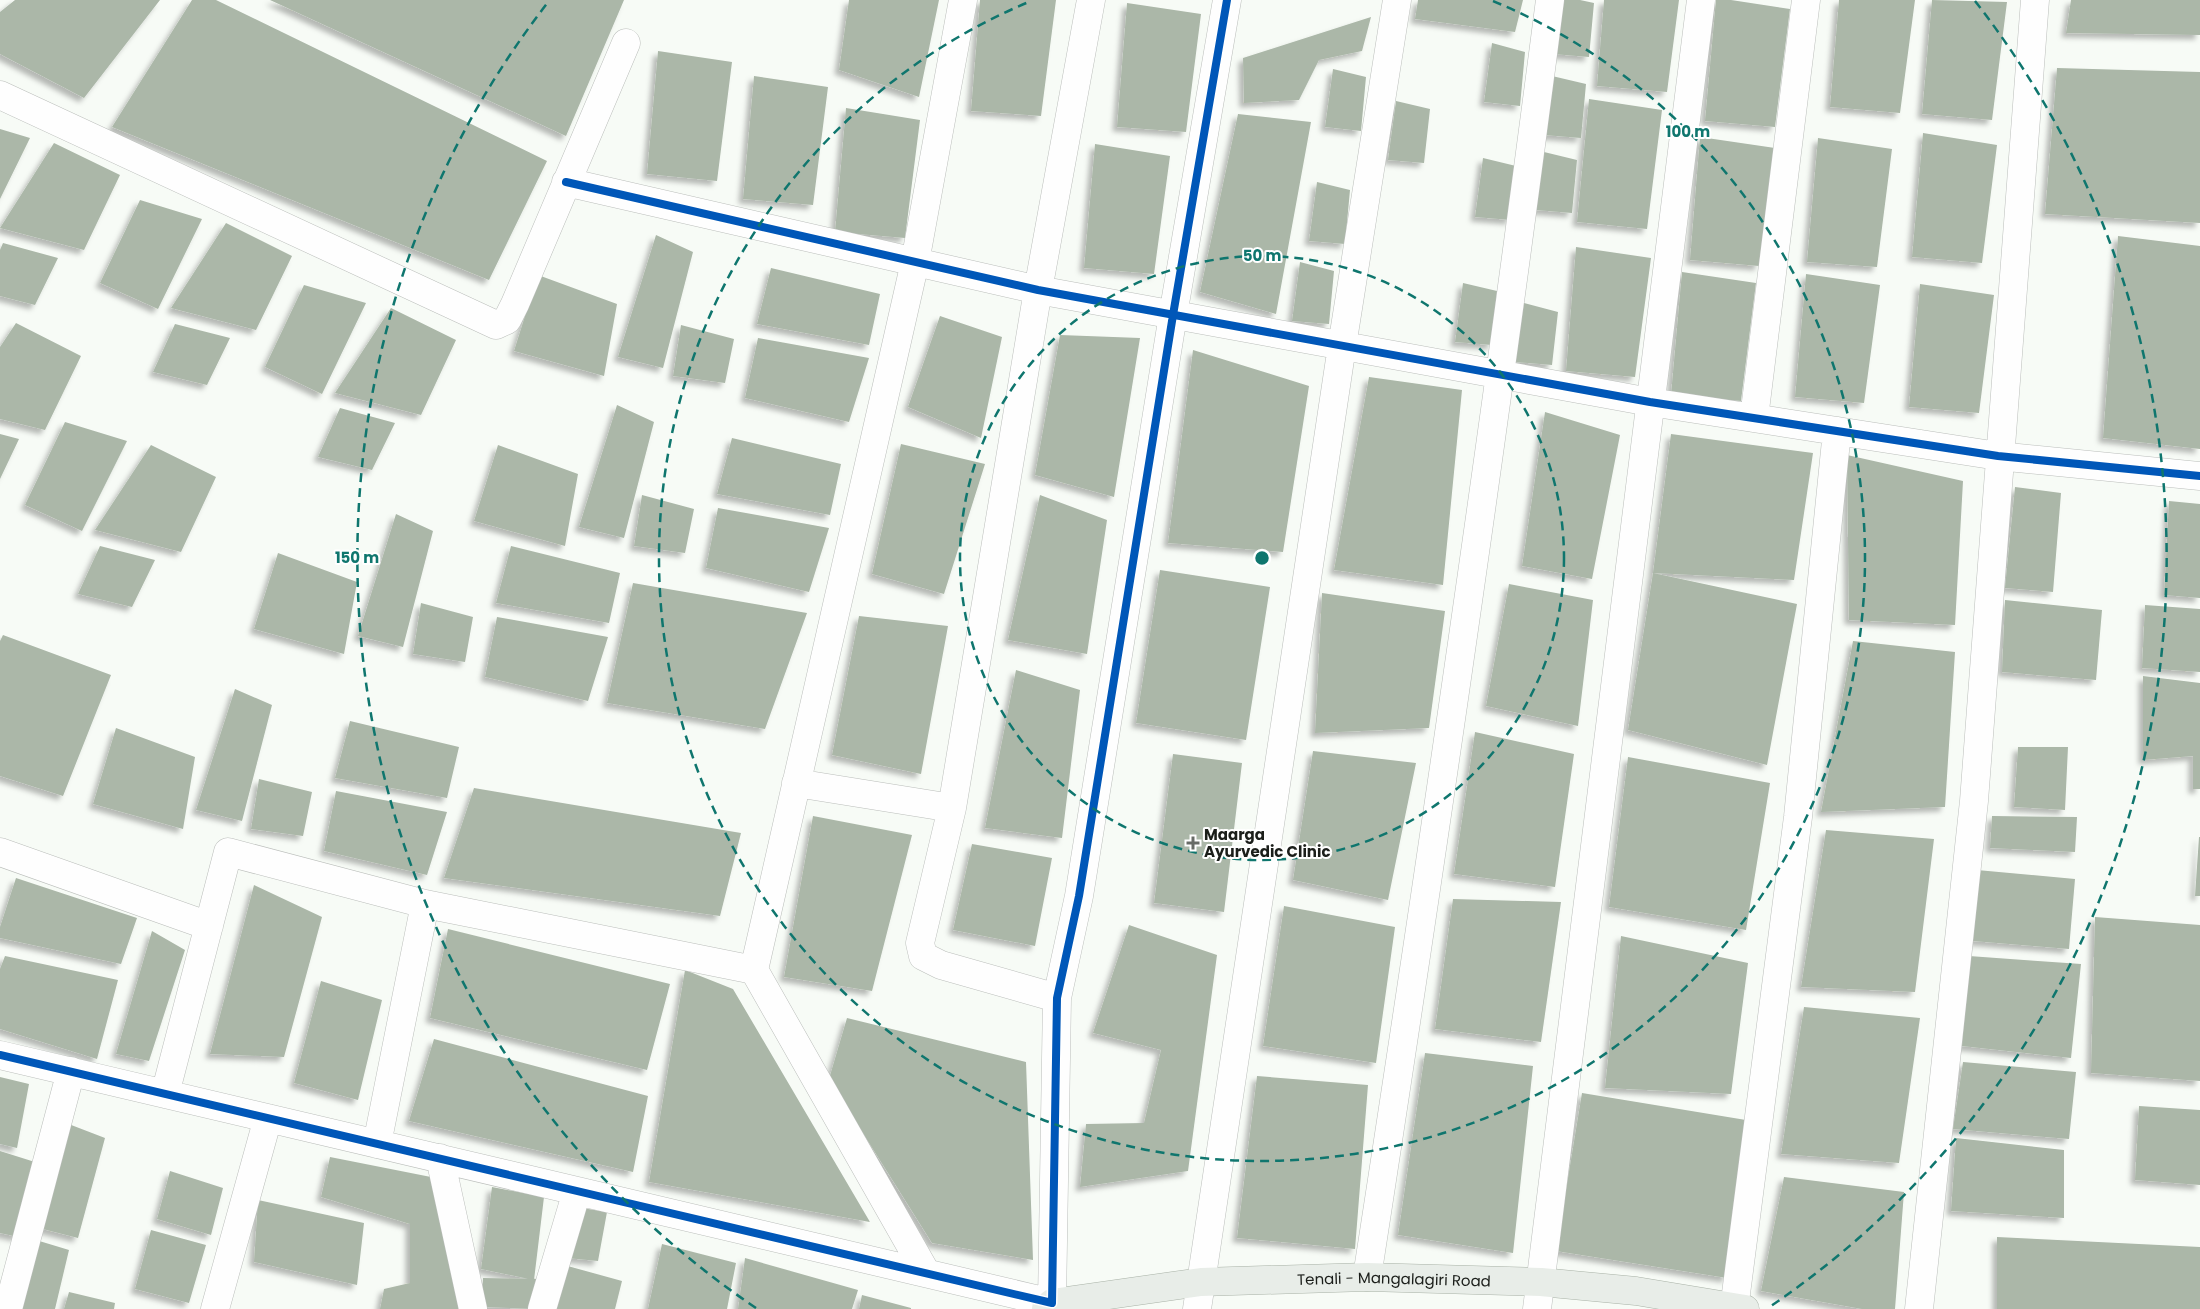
<svg xmlns="http://www.w3.org/2000/svg" width="2200" height="1309" font-family="Poppins,sans-serif">
<style>
.building{fill:#abb7a8;filter:url(#shadow)}
.lines{fill:none;stroke-linecap:round;stroke-linejoin:round}
.minor-casing{stroke:#bbbebb;stroke-width:29}
.major-casing{stroke:#a9b2a7;stroke-width:29}
.minor{stroke:#fefefe;stroke-width:28}
.major{stroke:#e8ede8;stroke-width:28}
.cycleway-casing{stroke:#fff;stroke-width:11}
.cycleway{stroke:#0057b8;stroke-width:8}
.ring{fill:none;stroke:#0f766e;stroke-width:2.5;stroke-dasharray:9 6}
.poi-dot{fill:#686b67;stroke:#fff;stroke-width:2}
.labels{text-anchor:middle;dominant-baseline:central;stroke-width:4;stroke-linejoin:round;paint-order:stroke}
.poi-label{font-size:15px;font-weight:bold;fill:#1b1e1a;stroke:#fff;text-anchor:start}
.street-label{font-size:15px;fill:#1b1e1a;stroke:#fff}
.centre{fill:#0f766e;stroke:#fff;stroke-width:2.5}
.ring-label{font-size:15px;text-anchor:middle;font-weight:bold;fill:#0f766e;stroke:#fff;stroke-width:4;stroke-linejoin:round;paint-order:stroke}
</style>
<defs>
<filter id="shadow"><feDropShadow dx="-4.5" dy="4.5" stdDeviation="2.5" flood-color="#0004"/></filter>
</defs>
<rect width="100%" height="100%" fill="#f7fbf6"/>
<path class="building" d="M 15,0 L 160,0 L 84,98 L 0,54 L 0,12 Z
M 192,0 L 216,0 L 547,161 L 489,280 L 112,127 Z
M 270,0 L 624,0 L 566,136 Z
M 849,0 L 939,0 L 919,97 L 839,70 Z
M 980,0 L 1056,0 L 1041,116 L 971,111 Z
M 1418,0 L 1523,0 L 1515,32 L 1415,19 Z
M 1560,0 L 1580,0 L 1594,3 L 1589,57 L 1553,54 Z
M 1604,0 L 1679,0 L 1667,92 L 1597,86 Z
M 1716,0 L 1731,0 L 1790,9 L 1775,127 L 1705,121 Z
M 1839,0 L 1915,0 L 1900,113 L 1830,107 Z
M 1932,0 L 2007,2 L 1992,120 L 1922,114 Z
M 2071,0 L 2200,0 L 2200,35 L 2066,33 Z
M 1127,3 L 1201,14 L 1186,132 L 1117,127 Z
M 1371,17 L 1362,51 L 1319,60 L 1299,100 L 1244,103 L 1243,58 Z
M 1492,43 L 1525,52 L 1520,106 L 1484,102 Z
M 658,51 L 732,62 L 717,181 L 647,174 Z
M 2057,68 L 2200,72 L 2200,223 L 2045,214 Z
M 1333,69 L 1366,77 L 1361,131 L 1325,127 Z
M 754,76 L 828,87 L 813,205 L 743,199 Z
M 1552,76 L 1586,84 L 1581,138 L 1544,135 Z
M 1589,99 L 1662,110 L 1647,229 L 1577,222 Z
M 1396,101 L 1430,109 L 1424,163 L 1388,160 Z
M 846,108 L 920,120 L 905,238 L 835,232 Z
M 1238,114 L 1311,122 L 1276,314 L 1200,292 Z
M 0,129 L 30,138 L 0,199 Z
M 1923,133 L 1997,145 L 1982,263 L 1912,257 Z
M 1700,137 L 1775,148 L 1759,266 L 1690,260 Z
M 1818,138 L 1892,149 L 1877,267 L 1807,262 Z
M 54,143 L 120,175 L 84,250 L 0,228 Z
M 1095,144 L 1170,156 L 1154,274 L 1084,268 Z
M 1544,152 L 1577,160 L 1572,213 L 1536,210 Z
M 1483,158 L 1516,166 L 1511,220 L 1475,217 Z
M 1317,182 L 1350,190 L 1345,244 L 1309,241 Z
M 140,200 L 202,219 L 158,309 L 100,283 Z
M 226,223 L 292,256 L 256,330 L 171,308 Z
M 656,235 L 693,252 L 663,368 L 618,357 Z
M 2118,236 L 2200,246 L 2200,449 L 2103,438 Z
M 3,243 L 58,258 L 35,305 L 0,296 L 0,250 Z
M 1576,247 L 1651,258 L 1635,377 L 1566,371 Z
M 1300,262 L 1334,271 L 1329,324 L 1292,321 Z
M 771,268 L 880,294 L 869,345 L 757,324 Z
M 1682,272 L 1756,283 L 1741,401 L 1671,395 Z
M 1806,274 L 1880,285 L 1864,403 L 1795,397 Z
M 538,275 L 617,304 L 604,376 L 514,351 Z
M 1463,283 L 1497,291 L 1492,345 L 1455,342 Z
M 1920,284 L 1994,295 L 1979,413 L 1909,407 Z
M 304,285 L 366,303 L 322,394 L 265,367 Z
M 1524,303 L 1558,312 L 1552,365 L 1515,362 Z
M 391,308 L 456,340 L 421,415 L 335,393 Z
M 940,316 L 1002,337 L 981,438 L 908,407 Z
M 16,323 L 81,356 L 45,430 L 0,419 L 0,347 Z
M 175,324 L 230,338 L 207,385 L 153,372 Z
M 681,325 L 734,339 L 725,383 L 673,376 Z
M 1060,335 L 1140,338 L 1114,497 L 1035,475 Z
M 758,338 L 869,358 L 849,422 L 745,398 Z
M 1193,350 L 1309,386 L 1283,552 L 1168,543 Z
M 1369,377 L 1462,390 L 1443,585 L 1334,570 Z
M 617,405 L 654,422 L 624,538 L 579,527 Z
M 340,408 L 395,423 L 372,470 L 318,457 Z
M 1545,412 L 1620,435 L 1592,579 L 1522,566 Z
M 65,422 L 127,441 L 82,531 L 25,505 Z
M 0,434 L 19,439 L 0,479 Z
M 1671,434 L 1813,453 L 1794,580 L 1653,573 Z
M 732,438 L 841,464 L 830,515 L 717,494 Z
M 901,444 L 985,464 L 944,594 L 872,574 Z
M 151,445 L 216,477 L 181,552 L 95,530 Z
M 498,445 L 578,474 L 565,546 L 474,521 Z
M 1847,455 L 1963,481 L 1955,625 L 1849,620 Z
M 2015,487 L 2061,493 L 2053,592 L 2005,588 Z
M 642,495 L 694,509 L 685,553 L 634,546 Z
M 1040,495 L 1107,520 L 1087,654 L 1008,640 Z
M 2169,501 L 2200,504 L 2200,598 L 2164,595 Z
M 718,508 L 829,528 L 809,592 L 706,568 Z
M 396,514 L 433,531 L 403,647 L 358,636 Z
M 100,546 L 155,560 L 132,607 L 78,594 Z
M 511,546 L 620,573 L 609,623 L 496,603 Z
M 278,553 L 357,582 L 344,654 L 254,629 Z
M 1160,570 L 1270,587 L 1246,740 L 1136,723 Z
M 1653,573 L 1797,604 L 1767,765 L 1628,730 Z
M 633,583 L 807,613 L 765,729 L 607,703 Z
M 1509,584 L 1593,600 L 1578,726 L 1486,706 Z
M 1322,593 L 1445,611 L 1429,728 L 1315,733 Z
M 2005,600 L 2102,610 L 2096,680 L 2002,672 Z
M 421,603 L 473,617 L 465,662 L 413,654 Z
M 2145,605 L 2200,609 L 2200,672 L 2142,668 Z
M 859,616 L 948,626 L 921,774 L 832,755 Z
M 497,617 L 608,637 L 588,701 L 485,677 Z
M 3,635 L 111,675 L 63,796 L 0,776 L 0,641 Z
M 1853,641 L 1955,652 L 1945,807 L 1821,812 Z
M 1016,670 L 1080,690 L 1062,838 L 985,828 Z
M 2143,676 L 2200,683 L 2200,789 L 2193,789 L 2193,756 L 2143,760 Z
M 235,689 L 272,705 L 242,821 L 196,810 Z
M 350,721 L 459,747 L 447,798 L 335,778 Z
M 116,728 L 195,757 L 183,829 L 93,804 Z
M 1475,732 L 1574,754 L 1555,887 L 1454,874 Z
M 2018,747 L 2068,747 L 2065,810 L 2014,807 Z
M 1313,751 L 1416,763 L 1388,900 L 1293,880 Z
M 1173,754 L 1242,763 L 1224,912 L 1154,903 Z
M 1628,757 L 1770,783 L 1746,930 L 1609,907 Z
M 259,779 L 312,792 L 303,836 L 251,829 Z
M 474,788 L 741,833 L 720,916 L 444,878 Z
M 336,791 L 447,812 L 427,875 L 324,851 Z
M 813,816 L 912,835 L 872,991 L 784,977 Z
M 1992,816 L 2077,817 L 2075,852 L 1990,848 Z
M 1826,830 L 1934,839 L 1915,992 L 1801,987 Z
M 2199,837 L 2200,837 L 2200,896 L 2195,896 Z
M 972,844 L 1052,858 L 1035,946 L 953,930 Z
M 1977,870 L 2075,879 L 2069,949 L 1973,941 Z
M 16,878 L 137,918 L 121,964 L 0,938 L 0,927 Z
M 254,885 L 322,917 L 284,1057 L 210,1054 Z
M 1453,899 L 1561,902 L 1541,1042 L 1435,1029 Z
M 1284,906 L 1395,927 L 1376,1063 L 1263,1046 Z
M 2095,917 L 2200,925 L 2200,1081 L 2091,1073 Z
M 1129,925 L 1217,955 L 1188,1171 L 1080,1187 L 1086,1124 L 1144,1123 L 1161,1050 L 1093,1033 Z
M 448,929 L 670,984 L 647,1070 L 430,1018 Z
M 152,931 L 185,950 L 149,1061 L 116,1054 Z
M 1621,936 L 1748,963 L 1731,1094 L 1605,1088 Z
M 5,956 L 118,980 L 97,1059 L 0,1029 L 0,969 Z
M 1969,956 L 2081,964 L 2071,1058 L 1962,1046 Z
M 685,970 L 733,989 L 870,1222 L 649,1182 Z
M 321,981 L 382,1000 L 358,1100 L 294,1083 Z
M 1804,1007 L 1920,1018 L 1899,1163 L 1781,1154 Z
M 847,1018 L 1026,1062 L 1033,1260 L 932,1243 L 829,1079 Z
M 434,1039 L 648,1096 L 633,1172 L 409,1121 Z
M 1425,1053 L 1533,1066 L 1513,1253 L 1398,1235 Z
M 1963,1062 L 2076,1072 L 2069,1139 L 1953,1129 Z
M 1257,1076 L 1368,1085 L 1355,1249 L 1237,1238 Z
M 0,1077 L 29,1084 L 17,1148 L 0,1144 Z
M 1582,1093 L 1752,1121 L 1727,1278 L 1556,1251 Z
M 2139,1106 L 2200,1110 L 2200,1185 L 2135,1180 Z
M 66,1123 L 105,1138 L 78,1238 L 39,1228 Z
M 1956,1138 L 2064,1150 L 2064,1218 L 1951,1211 Z
M 0,1151 L 38,1163 L 18,1237 L 0,1233 Z
M 330,1157 L 436,1178 L 460,1309 L 380,1309 L 384,1289 L 410,1283 L 410,1224 L 321,1197 Z
M 170,1171 L 223,1188 L 211,1235 L 157,1219 Z
M 1784,1177 L 1904,1192 L 1895,1309 L 1862,1309 L 1761,1291 Z
M 492,1187 L 544,1197 L 534,1280 L 481,1269 Z
M 258,1200 L 364,1223 L 357,1285 L 254,1262 Z
M 582,1208 L 607,1212 L 598,1261 L 567,1258 Z
M 151,1230 L 206,1245 L 189,1303 L 135,1289 Z
M 1997,1237 L 2200,1247 L 2200,1309 L 1997,1309 Z
M 36,1240 L 69,1250 L 55,1309 L 18,1309 Z
M 662,1244 L 736,1263 L 727,1309 L 648,1309 Z
M 745,1258 L 858,1290 L 852,1309 L 738,1309 Z
M 564,1265 L 622,1281 L 615,1309 L 552,1309 Z
M 483,1278 L 544,1279 L 536,1309 L 483,1307 Z
M 69,1292 L 115,1303 L 114,1309 L 64,1309 Z
M 862,1295 L 911,1308 L 911,1309 L 859,1309 Z"/>
<g class="lines">
<g class="minor-casing">
<path id="minor" d="M 0,95 L 496,325 L 507,320 L 515,304 L 626,43
M 566,182 L 1038,290 L 1650,402 L 1998,456 L 2200,476
M 1754,418 L 1806,0
M 796,783 L 952,808
M 0,852 L 209,926
M 754,970 L 915,262 L 963,0
M 1057,998 L 941,965 L 923,956 L 920,943 L 952,808 L 1038,290 L 1091,0
M 0,1055 L 1052,1303 L 1057,998 L 1079,896 L 1173,315 L 1227,0
M 165,1094 L 228,852 L 425,904 L 754,970 L 925,1271
M 377,1144 L 425,904
M 440,1158 L 473,1309
M 1367,1277 C 1433,852 1495,427 1550,0
M 8,1309 L 71,1071
M 215,1309 L 268,1118
M 542,1309 L 577,1191
M 1197,1309 L 1342,346 L 1397,0
M 1537,1309 L 1701,0
M 1734,1309 L 1798,817 L 1837,431
M 1919,1309 L 1974,801 L 2035,0"/>
</g>
<g class="major-casing">
<g id="major">
<path id="s1" d="M 1046,1309 L 1052,1303 L 1201,1282 L 1367,1277 L 1541,1282 L 1636,1291 L 1745,1309"/>
</g>
</g>
<use href="#minor" class="minor"/>
<use href="#major" class="major"/>
<g class="cycleway-casing">
<path id="cycleway" d="M 566,182 L 1038,290 L 1650,402 L 1998,456 L 2200,476
M 0,1055 L 1052,1303 L 1057,998 L 1079,896 L 1173,315 L 1227,0"/>
</g>
<use href="#cycleway" class="cycleway"/>
</g>
<g class="ring">
<circle cx="1262" cy="558" r="302"/>
<path d="M1493 1A603 603 0 1 1 1031 1"/>
<path d="M756 1308A905 905 0 0 1 549 1M1975 1A905 905 0 0 1 1768 1308"/>
</g>
<path class="poi-dot" d="M1190.5 835.5h5v5h5v5h-5v5h-5v-5h-5v-5h5z"/>
<g class="labels">
<g class="poi-label">
<text x="1204" y="834">Maarga<tspan x="1204" dy="17">Ayurvedic Clinic</tspan></text>
</g>
<g class="street-label">
<text stroke="none"><textPath href="#s1" startOffset="352">Tenali - Mangalagiri Road</textPath></text>
</g>
</g>
<circle cx="1262" cy="558" r="8" class="centre"/>
<g class="ring-label">
<text x="1688" y="137">100 m</text>
<text x="1262" y="261">50 m</text>
<text x="357" y="563">150 m</text>
</g>
</svg>
